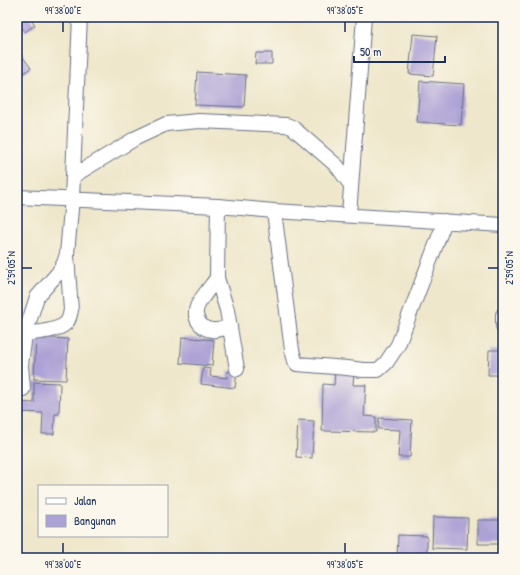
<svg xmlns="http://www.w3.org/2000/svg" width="520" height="575" font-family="'Patrick Hand',sans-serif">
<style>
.building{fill:#ada2d5}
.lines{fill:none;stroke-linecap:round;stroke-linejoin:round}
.minor-casing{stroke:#656f84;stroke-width:16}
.minor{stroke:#fff;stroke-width:14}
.ticks{fill:none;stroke:#1b2f5e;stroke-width:1.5}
.neatline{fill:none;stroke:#1b2f5e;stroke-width:1.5}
.ticks-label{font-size:10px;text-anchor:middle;fill:#1b2f5e}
</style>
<rect width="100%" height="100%" fill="#fbf7ec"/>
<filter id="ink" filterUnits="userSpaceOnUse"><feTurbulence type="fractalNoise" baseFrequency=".025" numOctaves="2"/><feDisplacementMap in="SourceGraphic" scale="8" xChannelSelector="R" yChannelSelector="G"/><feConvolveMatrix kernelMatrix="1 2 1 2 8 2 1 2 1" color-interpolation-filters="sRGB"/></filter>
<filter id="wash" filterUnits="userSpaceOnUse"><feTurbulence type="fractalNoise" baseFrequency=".012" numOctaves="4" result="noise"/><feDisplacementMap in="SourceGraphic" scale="16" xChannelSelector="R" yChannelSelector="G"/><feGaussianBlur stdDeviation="0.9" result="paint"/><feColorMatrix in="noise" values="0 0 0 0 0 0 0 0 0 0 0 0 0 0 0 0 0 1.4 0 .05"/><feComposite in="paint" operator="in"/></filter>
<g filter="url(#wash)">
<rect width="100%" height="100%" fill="#efe7cb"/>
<g id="blocks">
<path class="building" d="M 17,17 L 30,17 L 35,25 L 25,32 L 21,26 L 17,29 Z
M 413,34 L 437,36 L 433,76 L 409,74 Z
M 17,49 L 31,68 L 17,78 Z
M 256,53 L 272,53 L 272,64 L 255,64 Z
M 197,72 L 246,75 L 244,107 L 195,105 Z
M 420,81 L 464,84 L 461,125 L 417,122 Z
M 36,337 L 68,339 L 66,380 L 34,379 Z
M 182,337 L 214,340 L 212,366 L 180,363 Z
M 489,350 L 503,350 L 503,375 L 488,375 Z
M 203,368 L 211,369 L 210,376 L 227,378 L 228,371 L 237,372 L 235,388 L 201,384 Z
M 335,371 L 354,371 L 353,385 L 366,385 L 364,416 L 376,417 L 376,432 L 322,431 L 323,384 L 334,385 Z
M 34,382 L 60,383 L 59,414 L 55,414 L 54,434 L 42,434 L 43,413 L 17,412 L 17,402 L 34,403 Z
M 379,418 L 412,420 L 410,457 L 398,457 L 400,430 L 378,429 Z
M 298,420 L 314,421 L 312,458 L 296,457 Z
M 433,517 L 468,518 L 467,549 L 432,548 Z
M 478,520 L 503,520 L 503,544 L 478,544 Z
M 398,535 L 427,536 L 427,558 L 397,558 Z"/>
</g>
</g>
<g filter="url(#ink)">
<use href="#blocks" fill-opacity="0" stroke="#656f84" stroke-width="1"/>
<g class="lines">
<g class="minor-casing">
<path id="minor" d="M 73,176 L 136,138 L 166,124 L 199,121 L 286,125 L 292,127 L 337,166 L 351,185
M 17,197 L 218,206 L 274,211 L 503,225
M 218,206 L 217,278 L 227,310 L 237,369
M 274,211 L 292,350 L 295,361 L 297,364 L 347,368 L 363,370 L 378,370 L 386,363 L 398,345 L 445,221
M 349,214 L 364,17
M 217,278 C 212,285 200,299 197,307 C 193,318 201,329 212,330 C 218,331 225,328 230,326
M 503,315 L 503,326
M 25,334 C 37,332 55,332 65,324 C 69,321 70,315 71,310 L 67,256
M 23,389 L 21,365 L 25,334 L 37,297 L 58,273 L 64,263 L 67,254 L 72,198 L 80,17"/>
</g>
<use href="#minor" class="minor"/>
</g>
</g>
<path class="ticks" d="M 63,22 L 63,32M 345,22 L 345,32M 22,268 L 32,268M 488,268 L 498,268M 63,543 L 63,553M 345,543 L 345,553"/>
<rect width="520" height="575" fill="none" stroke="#fbf7ec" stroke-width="44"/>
<rect x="38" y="485" width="130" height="52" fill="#fbf7ec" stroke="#a1a7b3"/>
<rect x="46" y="498" width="20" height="6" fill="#ffffff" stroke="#a1a7b3"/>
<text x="74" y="505" font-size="12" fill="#1b2f5e">Jalan</text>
<rect x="46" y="515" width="20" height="12" fill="#ada2d5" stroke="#a1a7b3"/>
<text x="74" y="525" font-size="12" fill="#1b2f5e">Bangunan</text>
<path d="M354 56v6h91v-6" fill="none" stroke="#1b2f5e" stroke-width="2"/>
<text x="360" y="56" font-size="12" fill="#1b2f5e" stroke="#fbf7ec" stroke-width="3" paint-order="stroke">50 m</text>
<rect x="22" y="22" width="476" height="531" class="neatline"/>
<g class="ticks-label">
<text x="63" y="14">99°38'00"E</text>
<text x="345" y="14">99°38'05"E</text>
<text transform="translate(11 268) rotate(-90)" y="4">2°59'05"N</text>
<text transform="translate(509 268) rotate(-90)" y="4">2°59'05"N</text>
<text x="63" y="568">99°38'00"E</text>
<text x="345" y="568">99°38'05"E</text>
</g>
</svg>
